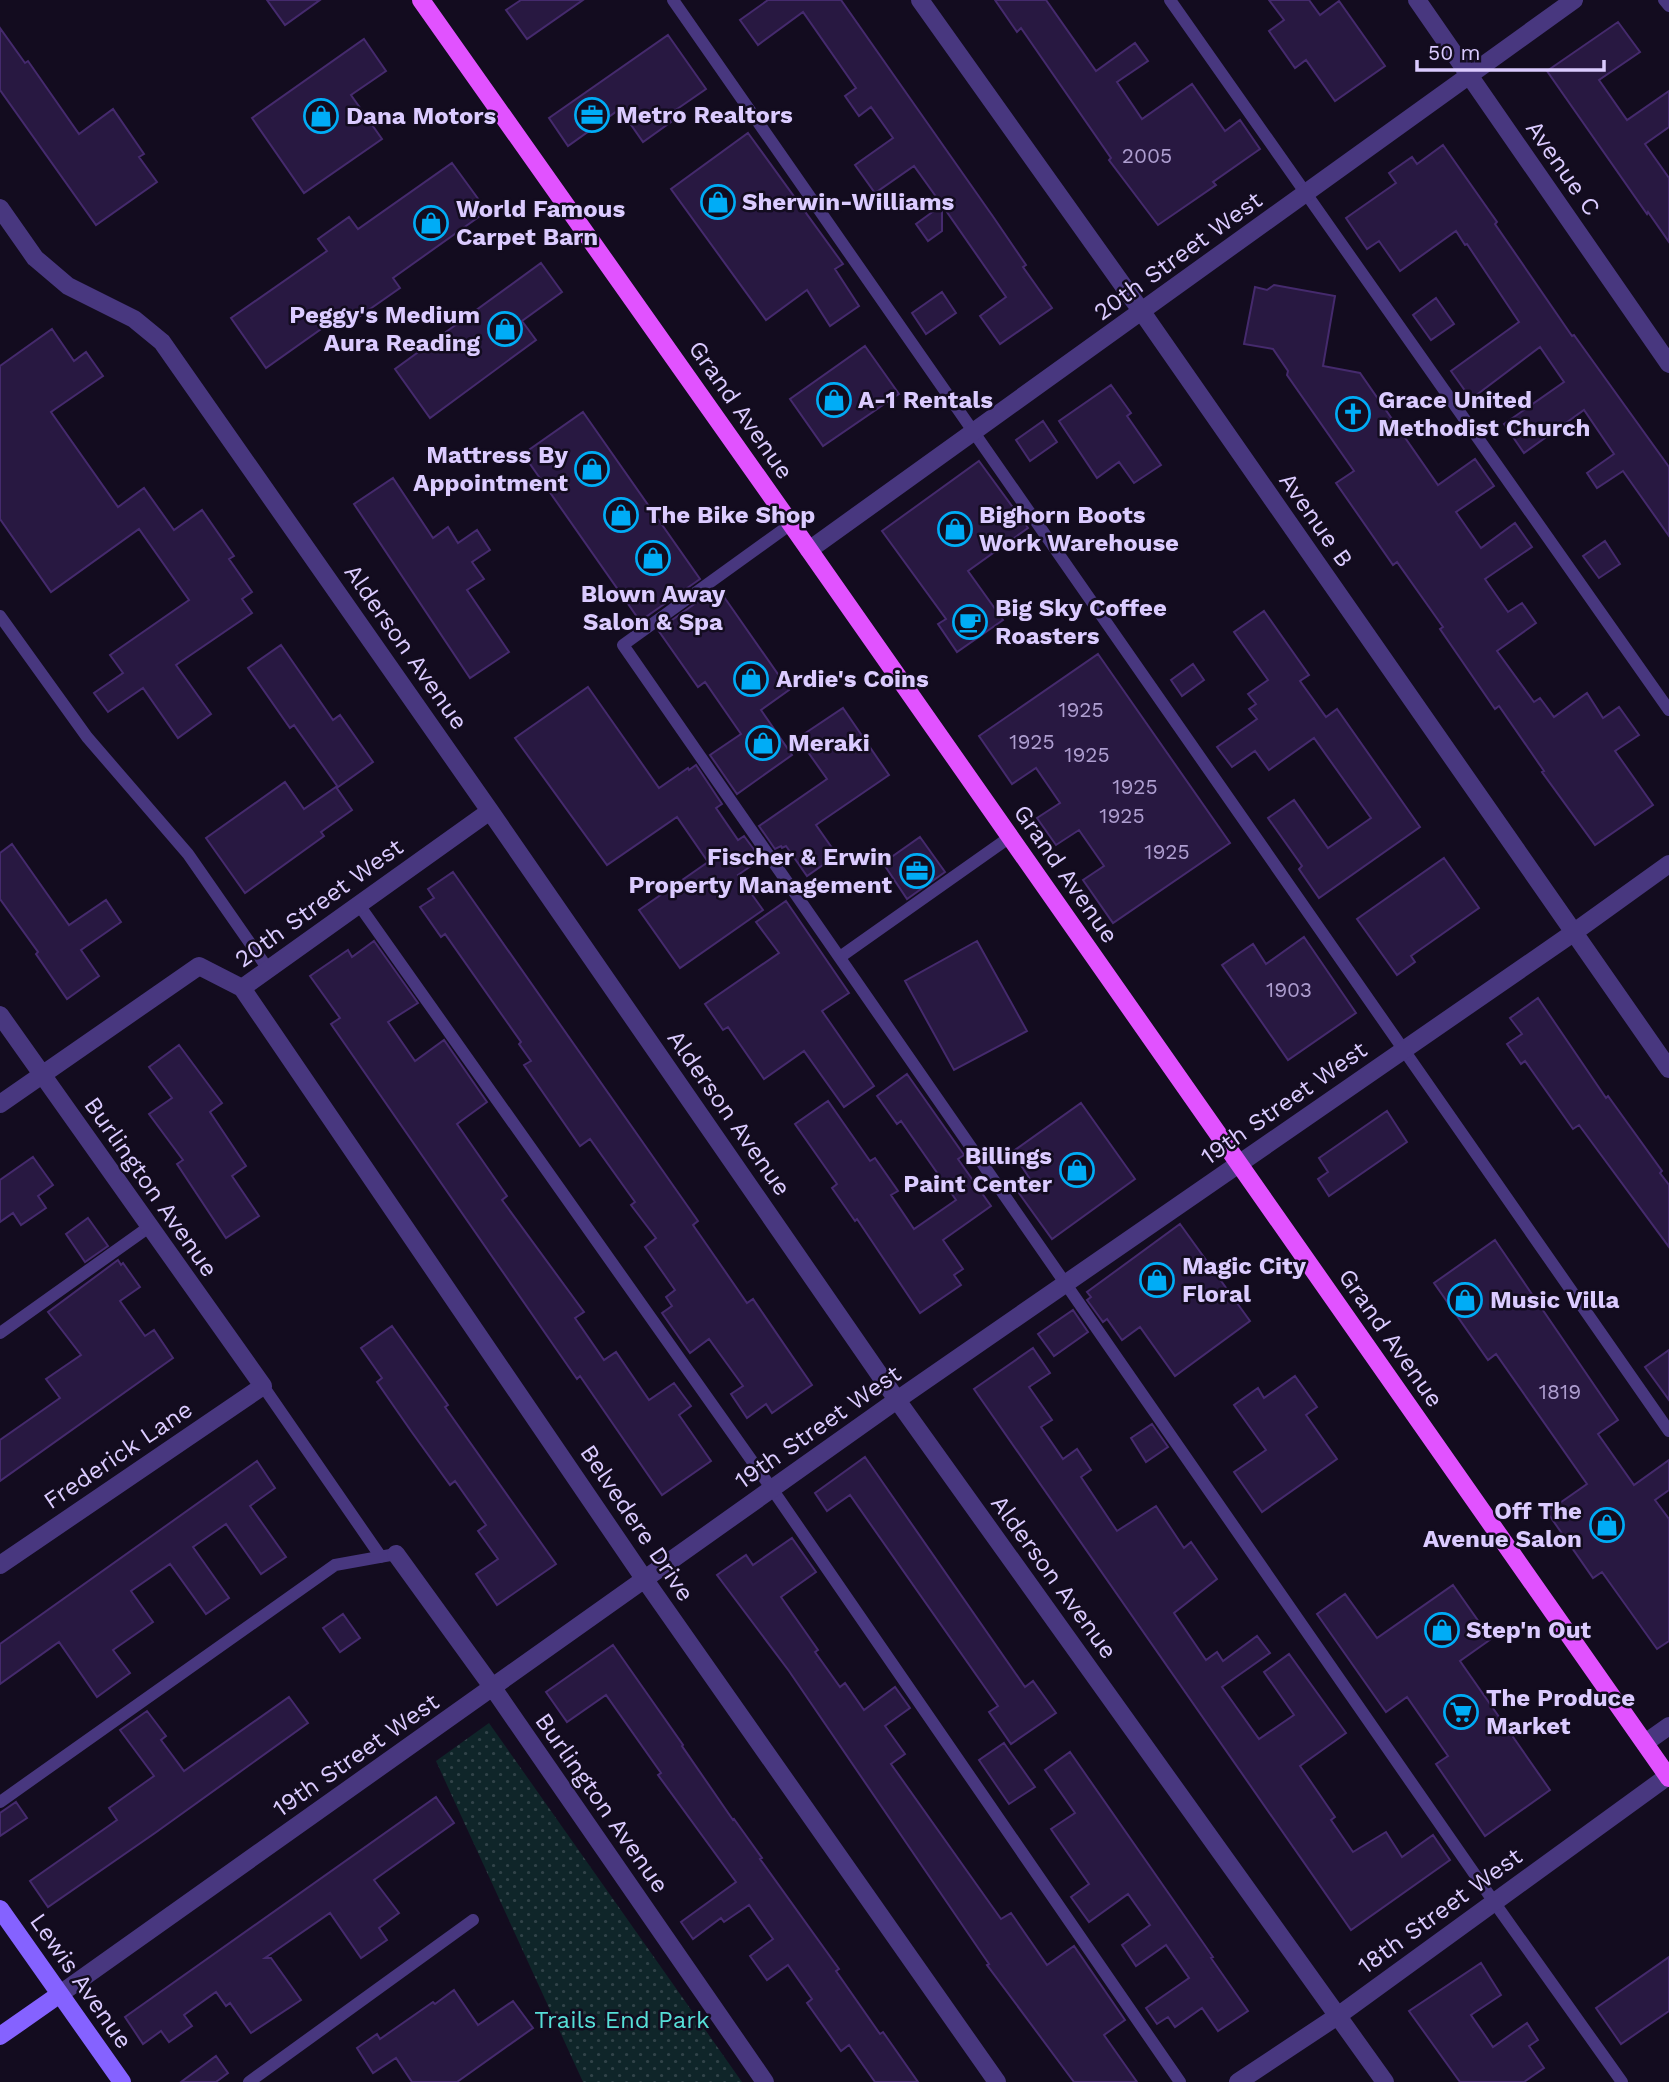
<svg xmlns="http://www.w3.org/2000/svg" width="1669" height="2082" font-family="'Work Sans',sans-serif">
<style>
.park{fill:url(#park-dots)}
.building{fill:#281841;stroke:#452a6d;stroke-width:2}
.lines{fill:none;stroke-linecap:round;stroke-linejoin:round}
.lane{stroke:#48377f;stroke-width:12}
.street{stroke:#48377f;stroke-width:18}
.secondary{stroke:#8562ff;stroke-width:18}
.primary{stroke:#e152ff;stroke-width:18}
.labels{text-anchor:middle;dominant-baseline:central;stroke-width:5;stroke-linejoin:round;paint-order:stroke}
.number-label{font-size:21px;fill:#ae9ed0}
.poi-label{font-size:24px;font-weight:bold;fill:#dbcbff;stroke:#130c1f;text-anchor:start}
.street-label{font-size:24px;fill:#dbcbff;stroke:#130c1f}
.park-label{font-size:24px;fill:#56dfd8;stroke:#130c1f}
</style>
<defs>
<pattern id="park-dots" width="8" height="8" patternUnits="userSpaceOnUse" patternTransform="scale(1.75)"><rect width="8" height="8" fill="#0f2529"/><path d="M2 2h.1M6 6h.1" fill="none" stroke="#314349" stroke-width="1.8" stroke-linecap="round"/></pattern>
</defs>
<rect width="100%" height="100%" fill="#130c1f"/>
<path class="park" d="M 489,1723 L 742,2082 L 583,2082 L 436,1761 Z"/>
<path class="building" d="M 267,0 L 320,0 L 285,25 Z
M 521,0 L 583,0 L 527,39 L 506,10 Z
M 768,0 L 841,0 L 994,218 L 1026,265 L 1023,267 L 1052,308 L 1000,344 L 980,316 L 1006,297 L 942,205 L 942,231 L 928,241 L 916,224 L 942,205 L 914,166 L 875,193 L 855,165 L 893,138 L 871,107 L 859,116 L 845,96 L 856,88 L 803,12 L 758,45 L 740,20 Z
M 995,0 L 1046,0 L 1096,71 L 1135,43 L 1148,61 L 1117,82 L 1142,119 L 1192,84 L 1225,131 L 1240,120 L 1260,149 L 1213,182 L 1216,185 L 1158,225 L 1109,160 L 1111,158 L 1021,28 L 1017,32 Z
M 1269,0 L 1309,0 L 1320,15 L 1339,1 L 1385,66 L 1335,101 L 1306,60 L 1295,68 L 1269,31 L 1284,20 Z
M 1618,22 L 1640,52 L 1599,80 L 1627,120 L 1669,91 L 1669,127 L 1645,144 L 1669,178 L 1669,242 L 1648,212 L 1647,214 L 1547,71 Z
M 0,28 L 25,63 L 28,61 L 79,134 L 113,109 L 144,154 L 139,157 L 157,182 L 96,225 L 0,90 Z
M 668,35 L 706,89 L 667,116 L 671,122 L 643,142 L 620,109 L 568,146 L 549,118 Z
M 364,39 L 386,71 L 351,95 L 382,139 L 304,193 L 252,118 Z
M 748,133 L 843,264 L 835,269 L 859,306 L 830,326 L 807,290 L 766,320 L 671,189 Z
M 1443,145 L 1497,222 L 1495,224 L 1572,336 L 1574,335 L 1669,467 L 1669,536 L 1623,471 L 1597,488 L 1587,473 L 1614,454 L 1584,410 L 1524,453 L 1504,424 L 1564,382 L 1540,347 L 1471,399 L 1451,371 L 1519,322 L 1467,244 L 1465,245 L 1456,231 L 1400,271 L 1379,241 L 1367,249 L 1346,218 L 1396,183 L 1389,173 L 1412,157 L 1417,164 Z
M 452,163 L 487,211 L 393,278 L 400,288 L 347,325 L 341,315 L 266,368 L 231,318 L 327,251 L 318,239 L 349,217 L 358,229 Z
M 541,263 L 562,292 L 522,321 L 536,340 L 430,418 L 395,369 Z
M 1274,285 L 1335,296 L 1323,366 L 1360,373 L 1438,485 L 1475,459 L 1494,486 L 1456,512 L 1481,548 L 1515,523 L 1532,547 L 1485,579 L 1508,612 L 1522,603 L 1536,623 L 1497,651 L 1534,702 L 1540,698 L 1554,717 L 1587,693 L 1603,718 L 1619,707 L 1639,735 L 1615,751 L 1653,805 L 1595,845 L 1542,772 L 1544,771 L 1499,706 L 1495,709 L 1440,629 L 1443,627 L 1397,562 L 1393,565 L 1336,483 L 1354,471 L 1287,375 L 1288,371 L 1273,349 L 1244,344 L 1255,287 L 1267,290 Z
M 942,292 L 956,313 L 926,334 L 912,313 Z
M 1436,298 L 1454,324 L 1431,340 L 1413,315 Z
M 52,329 L 74,361 L 86,352 L 103,376 L 51,412 L 118,507 L 144,488 L 174,530 L 202,510 L 234,556 L 229,559 L 252,592 L 242,599 L 252,613 L 176,665 L 211,714 L 178,738 L 143,688 L 108,712 L 94,693 L 123,673 L 110,655 L 189,600 L 139,529 L 51,592 L 0,519 L 0,366 Z
M 865,346 L 899,394 L 823,446 L 790,399 Z
M 1111,385 L 1131,413 L 1127,416 L 1161,465 L 1134,483 L 1119,462 L 1097,478 L 1059,421 Z
M 583,412 L 700,579 L 640,621 L 523,454 Z
M 1043,421 L 1057,442 L 1030,461 L 1016,440 Z
M 979,461 L 1028,528 L 968,571 L 1003,620 L 957,652 L 938,624 L 946,619 L 882,531 Z
M 393,478 L 433,538 L 448,527 L 458,543 L 477,530 L 490,550 L 472,562 L 484,579 L 467,590 L 509,652 L 470,678 L 354,504 Z
M 1605,541 L 1620,564 L 1599,578 L 1583,556 Z
M 710,593 L 714,599 L 722,594 L 789,690 L 761,710 L 792,755 L 737,794 L 710,755 L 741,734 L 705,682 L 698,687 L 658,630 Z
M 1264,611 L 1309,675 L 1300,681 L 1326,717 L 1337,709 L 1420,827 L 1319,898 L 1299,869 L 1302,866 L 1268,818 L 1294,800 L 1328,848 L 1371,818 L 1314,738 L 1269,770 L 1255,751 L 1232,767 L 1217,747 L 1257,719 L 1249,709 L 1256,704 L 1248,694 L 1268,680 L 1234,632 Z
M 281,645 L 333,720 L 340,715 L 373,762 L 338,787 L 294,725 L 290,728 L 248,668 Z
M 1098,654 L 1230,843 L 1113,923 L 1083,880 L 1104,866 L 1079,830 L 1056,845 L 1037,818 L 1060,803 L 1036,768 L 1012,784 L 979,736 Z
M 1193,664 L 1204,680 L 1182,696 L 1171,680 Z
M 588,687 L 659,788 L 688,768 L 689,770 L 696,765 L 722,804 L 716,808 L 738,840 L 744,836 L 761,859 L 738,875 L 763,910 L 680,968 L 639,910 L 708,862 L 677,817 L 607,865 L 515,738 Z
M 843,708 L 889,775 L 816,825 L 837,855 L 807,876 L 786,846 L 782,848 L 781,846 L 775,849 L 759,826 L 827,779 L 798,738 Z
M 285,782 L 304,809 L 336,787 L 352,810 L 321,832 L 324,836 L 245,893 L 206,838 Z
M 920,837 L 945,872 L 907,899 L 883,863 Z
M 12,844 L 69,925 L 106,900 L 121,922 L 81,950 L 99,976 L 67,999 L 36,954 L 38,952 L 0,899 L 0,853 Z
M 1444,858 L 1479,908 L 1411,956 L 1415,962 L 1397,975 L 1357,919 Z
M 453,872 L 698,1221 L 693,1225 L 747,1303 L 753,1299 L 812,1385 L 772,1413 L 766,1404 L 747,1418 L 731,1394 L 743,1386 L 709,1339 L 690,1353 L 662,1313 L 672,1306 L 666,1297 L 675,1290 L 645,1247 L 656,1238 L 631,1205 L 635,1202 L 590,1139 L 580,1146 L 524,1065 L 531,1061 L 519,1044 L 521,1042 L 445,934 L 441,937 L 420,907 L 434,898 L 428,889 Z
M 786,901 L 849,993 L 822,1011 L 874,1086 L 844,1107 L 804,1051 L 764,1079 L 728,1027 L 723,1030 L 705,1004 L 779,953 L 756,922 Z
M 1304,937 L 1356,1013 L 1288,1060 L 1222,965 L 1253,944 L 1266,964 Z
M 374,941 L 418,1003 L 388,1022 L 415,1061 L 444,1040 L 487,1102 L 457,1124 L 507,1196 L 502,1200 L 584,1312 L 575,1318 L 604,1360 L 616,1352 L 649,1400 L 674,1383 L 691,1406 L 679,1415 L 711,1461 L 662,1495 L 580,1376 L 577,1379 L 331,1024 L 340,1018 L 310,976 L 348,950 L 352,957 Z
M 977,941 L 1027,1031 L 954,1070 L 905,981 Z
M 1538,998 L 1606,1098 L 1608,1096 L 1662,1171 L 1660,1173 L 1669,1185 L 1669,1247 L 1579,1125 L 1573,1129 L 1525,1061 L 1521,1064 L 1507,1044 L 1522,1034 L 1510,1018 Z
M 179,1045 L 222,1103 L 210,1112 L 246,1166 L 232,1176 L 259,1216 L 226,1238 L 177,1164 L 183,1160 L 149,1114 L 172,1098 L 149,1067 Z
M 907,1074 L 964,1155 L 958,1159 L 991,1206 L 943,1240 L 963,1269 L 954,1275 L 961,1285 L 920,1313 L 857,1219 L 855,1221 L 832,1188 L 837,1184 L 795,1124 L 828,1101 L 870,1161 L 875,1158 L 898,1191 L 891,1195 L 914,1229 L 956,1200 L 901,1121 L 897,1124 L 877,1096 Z
M 1081,1103 L 1135,1179 L 1052,1239 L 1016,1189 L 1030,1179 L 1012,1152 Z
M 1387,1111 L 1407,1142 L 1329,1196 L 1318,1179 L 1328,1172 L 1319,1158 Z
M 33,1157 L 53,1185 L 38,1196 L 46,1208 L 21,1225 L 13,1213 L 0,1222 L 0,1180 Z
M 88,1218 L 108,1246 L 85,1262 L 66,1234 Z
M 1180,1224 L 1250,1321 L 1175,1376 L 1140,1327 L 1122,1340 L 1107,1319 L 1103,1322 L 1087,1300 L 1091,1297 L 1087,1292 Z
M 1495,1240 L 1618,1420 L 1598,1434 L 1634,1485 L 1669,1460 L 1669,1490 L 1655,1500 L 1669,1519 L 1669,1641 L 1657,1649 L 1602,1572 L 1593,1578 L 1547,1512 L 1587,1484 L 1496,1354 L 1488,1360 L 1434,1283 Z
M 118,1260 L 121,1265 L 123,1263 L 140,1287 L 120,1301 L 145,1336 L 154,1330 L 173,1358 L 0,1481 L 0,1440 L 60,1398 L 46,1379 L 81,1355 L 48,1312 Z
M 1073,1310 L 1088,1332 L 1054,1356 L 1038,1334 Z
M 392,1326 L 448,1405 L 445,1407 L 556,1564 L 497,1605 L 476,1574 L 498,1559 L 478,1531 L 486,1525 L 455,1481 L 450,1485 L 411,1431 L 377,1382 L 382,1378 L 361,1348 Z
M 1033,1348 L 1050,1373 L 1029,1387 L 1052,1420 L 1041,1427 L 1063,1459 L 1077,1449 L 1091,1470 L 1081,1477 L 1117,1531 L 1156,1506 L 1184,1548 L 1191,1542 L 1217,1579 L 1174,1613 L 1206,1660 L 1217,1652 L 1223,1661 L 1257,1636 L 1270,1653 L 1222,1687 L 1259,1739 L 1294,1715 L 1264,1672 L 1289,1654 L 1346,1733 L 1300,1766 L 1335,1817 L 1331,1820 L 1353,1852 L 1386,1832 L 1402,1857 L 1433,1835 L 1450,1860 L 1351,1930 L 974,1389 Z
M 1669,1350 L 1669,1400 L 1645,1367 Z
M 1295,1376 L 1317,1407 L 1306,1415 L 1337,1459 L 1262,1512 L 1234,1472 L 1266,1450 L 1234,1405 L 1258,1388 L 1264,1398 Z
M 1152,1424 L 1168,1447 L 1146,1462 L 1131,1438 Z
M 865,1457 L 1025,1687 L 1033,1681 L 1056,1713 L 1011,1744 L 989,1712 L 998,1706 L 850,1495 L 827,1511 L 815,1493 Z
M 257,1461 L 275,1488 L 250,1506 L 286,1557 L 261,1574 L 226,1524 L 193,1547 L 229,1598 L 206,1614 L 170,1564 L 131,1591 L 153,1622 L 113,1650 L 130,1673 L 97,1697 L 59,1642 L 0,1684 L 0,1644 Z
M 792,1538 L 816,1572 L 781,1597 L 818,1650 L 815,1652 L 840,1687 L 845,1683 L 864,1710 L 895,1687 L 910,1708 L 885,1726 L 905,1754 L 891,1764 L 1001,1919 L 1011,1913 L 1047,1965 L 1074,1946 L 1125,2020 L 1104,2035 L 1137,2082 L 1074,2082 L 987,1965 L 989,1964 L 789,1671 L 717,1575 L 746,1555 L 753,1565 Z
M 1453,1585 L 1491,1639 L 1460,1661 L 1550,1790 L 1485,1836 L 1436,1764 L 1448,1756 L 1407,1697 L 1386,1712 L 1317,1614 L 1345,1594 L 1377,1638 Z
M 343,1614 L 360,1638 L 340,1652 L 323,1628 Z
M 613,1645 L 683,1745 L 682,1746 L 733,1820 L 734,1819 L 762,1858 L 760,1859 L 839,1969 L 836,1971 L 880,2034 L 883,2032 L 918,2082 L 875,2082 L 849,2045 L 841,2051 L 807,2003 L 812,1999 L 788,1965 L 767,1980 L 750,1956 L 773,1939 L 749,1905 L 724,1922 L 721,1918 L 693,1939 L 681,1922 L 736,1882 L 658,1775 L 661,1773 L 606,1695 L 567,1722 L 546,1692 Z
M 289,1697 L 308,1723 L 155,1833 L 48,1907 L 30,1881 L 117,1820 L 109,1808 L 154,1776 L 120,1730 L 147,1711 L 166,1736 L 161,1740 L 184,1771 Z
M 1004,1743 L 1035,1787 L 1009,1804 L 979,1760 Z
M 1070,1752 L 1213,1957 L 1211,1958 L 1248,2011 L 1218,2031 L 1202,2008 L 1175,2027 L 1168,2017 L 1157,2024 L 1146,2008 L 1189,1978 L 1166,1945 L 1136,1966 L 1122,1945 L 1150,1925 L 1128,1894 L 1089,1922 L 1071,1897 L 1089,1884 L 1051,1829 L 1075,1813 L 1045,1770 Z
M 436,1797 L 454,1823 L 374,1880 L 399,1913 L 379,1928 L 387,1940 L 361,1958 L 330,1913 L 265,1958 L 271,1958 L 301,2000 L 251,2033 L 230,2003 L 226,2006 L 216,1992 L 184,2015 L 192,2026 L 169,2042 L 161,2031 L 143,2044 L 125,2017 Z
M 16,1802 L 27,1818 L 0,1836 L 0,1813 Z
M 1669,1957 L 1669,2011 L 1621,2044 L 1596,2008 Z
M 1481,1963 L 1501,1995 L 1471,2015 L 1493,2047 L 1527,2023 L 1538,2040 L 1529,2046 L 1544,2068 L 1524,2082 L 1460,2082 L 1409,2011 Z
M 454,1990 L 478,2025 L 513,2001 L 533,2028 L 457,2082 L 412,2082 L 396,2058 L 373,2073 L 357,2048 L 377,2034 L 380,2039 L 433,2002 L 435,2004 Z
M 216,2056 L 228,2073 L 216,2082 L 181,2082 Z"/>
<g class="lines">
<path class="lane" d="M 673,0 L 1669,1431
M 1170,0 L 1669,710
M 1664,0 L 1669,6
M 791,524 L 623,645 L 1494,1902 L 1622,2082
M 0,616 L 87,737 L 188,854 L 268,969
M 359,905 L 779,1499 L 1180,2082
M 840,957 L 1010,837
M 0,1333 L 149,1227
M 263,1386 L 381,1557
M 0,1802 L 335,1565 L 396,1554
M 249,2082 L 473,1920"/>
<path class="street" d="M 920,0 L 1142,312 L 1669,1069
M 1417,0 L 1669,364
M 0,208 L 35,258 L 68,286 L 134,319 L 162,342 L 490,811 L 897,1400 L 1385,2082
M 809,550 L 1574,0
M 242,988 L 645,1580 L 997,2082
M 0,1015 L 263,1386 L 0,1565
M 0,1104 L 199,966 L 242,988 L 490,811
M 396,1554 L 493,1688 L 765,2082
M 1645,1743 L 1669,1726
M 60,1994 L 897,1400 L 1573,933 L 1669,864
M 1238,2082 L 1339,2015 L 1668,1776"/>
<path class="secondary" d="M 0,1909 L 122,2082
M 0,2036 L 60,1994"/>
<path class="primary" d="M 421,0 L 791,524 L 1669,1778"/>
</g>
<defs>
<g id="office-ring" transform="scale(1.75)"><circle r="9.5" fill="#130c1f" stroke="#00acf6" stroke-width="1.5"/><path d="M-6-3h4V-5.5h4V-3h4V5H-6ZM-1-4.5V-3h2v-1.5ZM-6 0V1H6V0Z" fill="#00acf6"/></g>
<g id="shop-ring" transform="scale(1.75)"><circle r="9.5" fill="#130c1f" stroke="#00acf6" stroke-width="1.5"/><path d="M-5-2.5h2.3a2.7 3.5 0 0 1 5.4 0H5L5.5 6h-11ZM-1.5-2.5h3a1.5 2.3 0 0 0-3 0Z" fill="#00acf6"/></g>
<g id="church-ring" transform="scale(1.75)"><circle r="9.5" fill="#130c1f" stroke="#00acf6" stroke-width="1.5"/><path d="M-1.2-6h2.4v3.5h3.3v2.4h-3.3V6h-2.4V-.1h-3.3v-2.4h3.3Z" fill="#00acf6"/></g>
<g id="cafe-ring" transform="scale(1.75)"><circle r="9.5" fill="#130c1f" stroke="#00acf6" stroke-width="1.5"/><path d="M-5.5-4.5H6V0H3Q3 3.5 0 3.5H-2.5Q-5.5 3.5-5.5 0ZM3-3.2v2h1.7v-2ZM-6 4.5H4V6H-6Z" fill="#00acf6"/></g>
<g id="supermarket-ring" transform="scale(1.75)"><circle r="9.5" fill="#130c1f" stroke="#00acf6" stroke-width="1.5"/><path d="M-6-5.5h2.5l.6 2H6L4.5 2H-2.5L-4.4-4H-6ZM-1.5 3.2a1.3 1.3 0 1 0 .1 0ZM3 3.2a1.3 1.3 0 1 0 .1 0Z" fill="#00acf6"/></g>
</defs>
<g fill-rule="evenodd">
<use href="#office-ring" x="592" y="115"/>
<use href="#shop-ring" x="321" y="116"/>
<use href="#shop-ring" x="718" y="202"/>
<use href="#shop-ring" x="431" y="223"/>
<use href="#shop-ring" x="505" y="329"/>
<use href="#shop-ring" x="834" y="400"/>
<use href="#church-ring" x="1353" y="414"/>
<use href="#shop-ring" x="592" y="469"/>
<use href="#shop-ring" x="621" y="515"/>
<use href="#shop-ring" x="955" y="529"/>
<use href="#shop-ring" x="653" y="558"/>
<use href="#cafe-ring" x="970" y="622"/>
<use href="#shop-ring" x="751" y="679"/>
<use href="#shop-ring" x="763" y="743"/>
<use href="#office-ring" x="917" y="871"/>
<use href="#shop-ring" x="1077" y="1170"/>
<use href="#shop-ring" x="1157" y="1280"/>
<use href="#shop-ring" x="1465" y="1300"/>
<use href="#shop-ring" x="1607" y="1525"/>
<use href="#shop-ring" x="1442" y="1630"/>
<use href="#supermarket-ring" x="1461" y="1712"/>
</g>
<g class="labels">
<g class="number-label">
<text x="1147" y="155">2005</text>
<text x="1081" y="709">1925</text>
<text x="1032" y="741">1925</text>
<text x="1087" y="754">1925</text>
<text x="1135" y="786">1925</text>
<text x="1122" y="815">1925</text>
<text x="1167" y="851">1925</text>
<text x="1289" y="989">1903</text>
<text x="1560" y="1391">1819</text>
</g>
<g class="poi-label">
<text x="616" y="115">Metro Realtors</text>
<text x="346" y="116">Dana Motors</text>
<text x="742" y="202">Sherwin-Williams</text>
<text x="456" y="209">World Famous<tspan x="456" dy="28">Carpet Barn</tspan></text>
<text x="480" y="315" text-anchor="end">Peggy's Medium<tspan x="480" dy="28">Aura Reading</tspan></text>
<text x="858" y="400">A-1 Rentals</text>
<text x="1378" y="400">Grace United<tspan x="1378" dy="28">Methodist Church</tspan></text>
<text x="568" y="455" text-anchor="end">Mattress By<tspan x="568" dy="28">Appointment</tspan></text>
<text x="646" y="515">The Bike Shop</text>
<text x="979" y="515">Bighorn Boots<tspan x="979" dy="28">Work Warehouse</tspan></text>
<text x="653" y="594" text-anchor="middle">Blown Away<tspan x="653" dy="28">Salon &amp; Spa</tspan></text>
<text x="995" y="608">Big Sky Coffee<tspan x="995" dy="28">Roasters</tspan></text>
<text x="776" y="679">Ardie's Coins</text>
<text x="788" y="743">Meraki</text>
<text x="892" y="857" text-anchor="end">Fischer &amp; Erwin<tspan x="892" dy="28">Property Management</tspan></text>
<text x="1052" y="1156" text-anchor="end">Billings<tspan x="1052" dy="28">Paint Center</tspan></text>
<text x="1182" y="1266">Magic City<tspan x="1182" dy="28">Floral</tspan></text>
<text x="1490" y="1300">Music Villa</text>
<text x="1582" y="1511" text-anchor="end">Off The<tspan x="1582" dy="28">Avenue Salon</tspan></text>
<text x="1466" y="1630">Step'n Out</text>
<text x="1486" y="1698">The Produce<tspan x="1486" dy="28">Market</tspan></text>
</g>
<g class="street-label">
<text transform="translate(1563 168) rotate(55)">Avenue C</text>
<text transform="translate(1178 256) rotate(-36)">20th Street West</text>
<text transform="translate(741 410) rotate(55)">Grand Avenue</text>
<text transform="translate(1316 520) rotate(55)">Avenue B</text>
<text transform="translate(406 647) rotate(55)">Alderson Avenue</text>
<text transform="translate(1066 874) rotate(55)">Grand Avenue</text>
<text transform="translate(319 903) rotate(-36)">20th Street West</text>
<text transform="translate(1284 1103) rotate(-35)">19th Street West</text>
<text transform="translate(729 1113) rotate(55)">Alderson Avenue</text>
<text transform="translate(151 1187) rotate(55)">Burlington Avenue</text>
<text transform="translate(1391 1338) rotate(55)">Grand Avenue</text>
<text transform="translate(818 1427) rotate(-35)">19th Street West</text>
<text transform="translate(118 1455) rotate(-34)">Frederick Lane</text>
<text transform="translate(637 1523) rotate(56)">Belvedere Drive</text>
<text transform="translate(1054 1577) rotate(54)">Alderson Avenue</text>
<text transform="translate(356 1755) rotate(-35)">19th Street West</text>
<text transform="translate(602 1803) rotate(55)">Burlington Avenue</text>
<text transform="translate(1440 1911) rotate(-36)">18th Street West</text>
<text transform="translate(81 1981) rotate(55)">Lewis Avenue</text>
</g>
<g class="park-label">
<text x="622" y="2020">Trails End Park</text>
</g>
</g>
<path d="M1417 60v10h187v-10" fill="none" stroke="#dbcbff" stroke-width="3.5"/>
<text x="1428" y="60" font-size="21" fill="#dbcbff" stroke="#130c1f" stroke-width="5" paint-order="stroke">50 m</text>
</svg>
